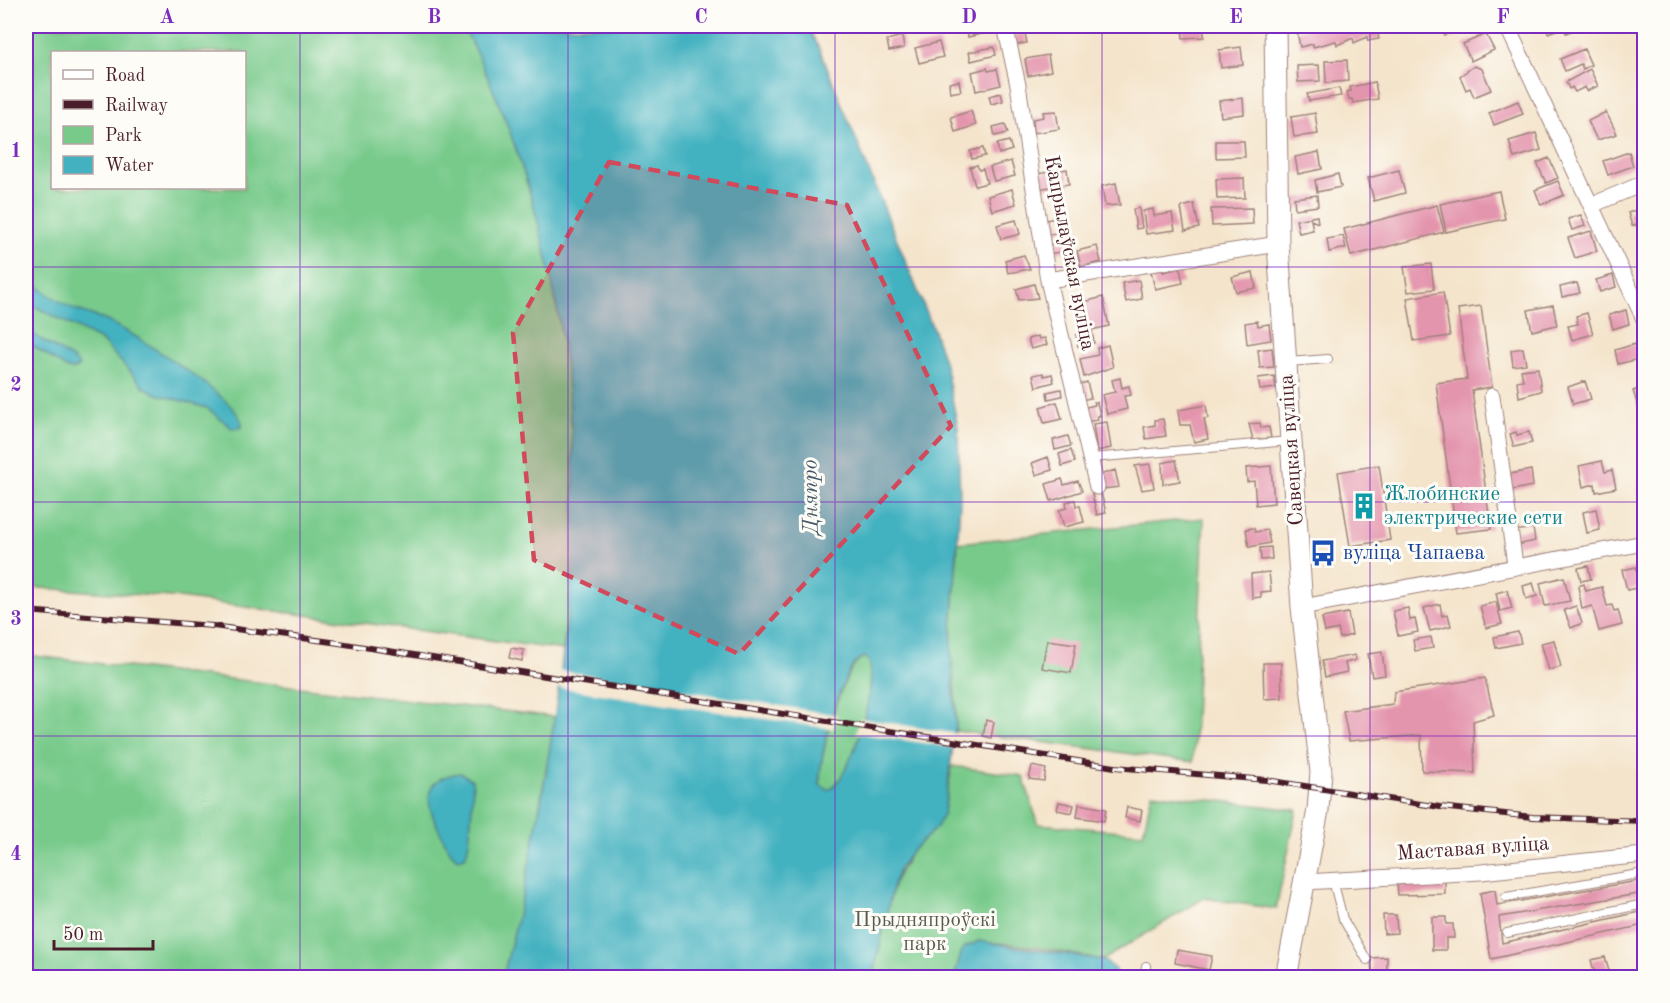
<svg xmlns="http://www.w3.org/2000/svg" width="1670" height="1003" font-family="'Old Standard TT',serif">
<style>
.green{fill:#78ca8b;stroke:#61745b;stroke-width:1.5;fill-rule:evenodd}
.water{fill:#43b1c0;stroke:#466876;stroke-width:1.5;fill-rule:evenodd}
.pier{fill:#f4e4cb}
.building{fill:#e495ae}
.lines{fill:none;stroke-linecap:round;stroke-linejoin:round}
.service-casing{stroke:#9f827b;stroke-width:10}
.minor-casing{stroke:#9f827b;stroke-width:17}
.secondary-casing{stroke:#9f827b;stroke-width:23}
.service{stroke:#fff;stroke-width:8}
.minor{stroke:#fff;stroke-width:15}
.secondary{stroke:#fff;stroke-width:21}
.rail-casing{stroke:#4a1f2b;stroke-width:6}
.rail{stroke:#fdfcf7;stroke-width:4;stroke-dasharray:11;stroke-linecap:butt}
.marked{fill:#d1495b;fill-opacity:0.2;stroke:#d1495b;stroke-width:4.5;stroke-dasharray:12 8;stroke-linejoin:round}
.grid{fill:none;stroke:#7b2cbf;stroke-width:1.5;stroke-opacity:0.55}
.labels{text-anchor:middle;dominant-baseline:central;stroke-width:6;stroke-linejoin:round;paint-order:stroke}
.street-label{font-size:21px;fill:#4a1f2b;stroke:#fdfcf7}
.culture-label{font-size:21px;fill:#0d838f;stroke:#fdfcf7;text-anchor:start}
.transit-label{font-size:21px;fill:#164399;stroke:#fdfcf7;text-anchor:start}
.park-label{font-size:21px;fill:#5a5b4d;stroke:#fdfcf7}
.water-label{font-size:22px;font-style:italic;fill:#475967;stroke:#fdfcf7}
.neatline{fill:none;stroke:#7b2cbf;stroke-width:2}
.grid-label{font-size:20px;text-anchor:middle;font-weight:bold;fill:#7b2cbf}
</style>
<rect width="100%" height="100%" fill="#fdfcf7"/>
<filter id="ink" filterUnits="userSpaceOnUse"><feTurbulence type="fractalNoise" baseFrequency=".0167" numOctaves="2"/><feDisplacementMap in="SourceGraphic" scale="12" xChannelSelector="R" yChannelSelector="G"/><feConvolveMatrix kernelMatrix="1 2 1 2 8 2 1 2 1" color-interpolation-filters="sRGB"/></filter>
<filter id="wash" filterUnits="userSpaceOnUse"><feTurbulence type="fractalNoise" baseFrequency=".008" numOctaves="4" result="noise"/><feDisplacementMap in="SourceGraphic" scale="24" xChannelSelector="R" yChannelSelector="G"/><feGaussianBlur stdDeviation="1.35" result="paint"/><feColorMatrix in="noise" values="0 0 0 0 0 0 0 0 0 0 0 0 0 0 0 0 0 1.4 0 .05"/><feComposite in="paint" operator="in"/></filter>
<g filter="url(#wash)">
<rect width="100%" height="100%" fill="#f4e4cb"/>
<path class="green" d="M 26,26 L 463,26 C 548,188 585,391 572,573 C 571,599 566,624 563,650 L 172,597 L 26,587 ZM 52,52 L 244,52 L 244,188 L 52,188 Z
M 1204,518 L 1193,762 L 956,731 L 956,705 L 951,647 L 958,543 Z
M 26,655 L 555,717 L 526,888 L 503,977 L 26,977 Z
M 864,657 L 868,659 C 880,680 852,780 828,790 L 820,785 C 817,763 842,664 864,657 Z
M 952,766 L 1023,776 L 1038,824 L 1143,833 L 1152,793 L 1297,810 L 1276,909 L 1204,898 L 1103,960 C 1073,955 986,933 963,948 L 954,977 L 873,978 L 893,885 L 911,852 L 936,827 L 944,812 Z"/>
<path class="water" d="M 463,26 L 807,26 L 819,48 L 934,331 L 945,364 L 958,428 L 960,501 L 951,647 L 956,725 L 944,812 L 937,827 L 911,852 L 900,868 L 893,885 L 873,977 L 503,977 C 529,876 548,774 561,669 C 564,637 571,604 572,572 C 583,387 549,191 463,26 ZM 863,657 L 868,659 C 880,680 852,780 828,790 L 820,785 C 817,763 841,664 863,657 Z
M 26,277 C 40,289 55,300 72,308 C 86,314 102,317 115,325 C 137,336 247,404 242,427 L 233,429 L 207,408 L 157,394 L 144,387 L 101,340 L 26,302 Z
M 26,330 L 73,359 L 79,365 L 77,368 L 71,370 L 66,368 L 26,341 Z
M 461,773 L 472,780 C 474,789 470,850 465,857 L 458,859 C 449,854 445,841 440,832 C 425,803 420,778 461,773 Z
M 979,941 L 1103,960 L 1115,969 L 1116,977 L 954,977 L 963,948 Z"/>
<path class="pier" d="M 557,670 L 837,715 L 833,729 L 555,687 Z
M 860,718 L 958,734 L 957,748 L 856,733 Z"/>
<g id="blocks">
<path class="building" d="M 966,26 L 988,26 L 990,32 L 968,37 Z
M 1182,26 L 1204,26 L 1204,37 L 1183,38 Z
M 1317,26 L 1376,26 L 1379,39 L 1368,41 L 1367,37 L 1354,43 L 1353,38 L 1337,45 L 1336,41 L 1313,47 L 1313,44 L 1300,47 L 1297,31 Z
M 1442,26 L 1461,26 L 1462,30 L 1444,35 Z
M 1545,26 L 1575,26 L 1576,29 L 1566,33 L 1564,27 L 1548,33 Z
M 1025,33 L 1027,43 L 1016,45 L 1014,36 Z
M 1486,34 L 1494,50 L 1471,61 L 1463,44 Z
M 902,36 L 904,48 L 889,51 L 887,40 Z
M 939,42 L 943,57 L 919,63 L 915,48 Z
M 994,47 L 996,55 L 971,61 L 969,52 Z
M 1241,47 L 1243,65 L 1221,68 L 1219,50 Z
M 1584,49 L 1591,65 L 1583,69 L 1581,64 L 1565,71 L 1560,59 Z
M 1048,55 L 1051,71 L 1028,76 L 1025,59 Z
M 1347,60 L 1348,81 L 1326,83 L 1325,61 Z
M 1319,65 L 1320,81 L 1298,82 L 1297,66 Z
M 1474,66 L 1482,69 L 1491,90 L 1474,97 L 1470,88 L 1466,90 L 1460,76 Z
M 987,68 L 988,71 L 997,69 L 1001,85 L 976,91 L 972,72 Z
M 1590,69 L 1598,86 L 1587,91 L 1585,87 L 1575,92 L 1572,87 L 1569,89 L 1566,82 Z
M 959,81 L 961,91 L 950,93 L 949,83 Z
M 1375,82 L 1378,99 L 1353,103 L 1352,99 L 1349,99 L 1347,92 L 1351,91 L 1350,87 Z
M 1339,88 L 1341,96 L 1309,101 L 1307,94 Z
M 1001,93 L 1003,101 L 991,104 L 989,96 Z
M 1243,98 L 1244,114 L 1221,117 L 1219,101 Z
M 1518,101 L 1523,114 L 1494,125 L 1489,113 Z
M 971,111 L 976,125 L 955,132 L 951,117 Z
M 1056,111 L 1059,129 L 1034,133 L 1033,119 L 1044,117 L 1043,112 Z
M 1606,112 L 1617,134 L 1597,140 L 1588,121 Z
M 1315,113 L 1318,134 L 1294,137 L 1291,117 Z
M 1005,124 L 1008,133 L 995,136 L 993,127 Z
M 1536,133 L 1541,150 L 1514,158 L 1509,141 Z
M 1009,141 L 1012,150 L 999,154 L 997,144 Z
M 1216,141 L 1244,141 L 1245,157 L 1216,158 Z
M 983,148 L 985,156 L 972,159 L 970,151 Z
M 1319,152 L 1322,169 L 1298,174 L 1295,157 Z
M 1629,152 L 1633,166 L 1608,175 L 1603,161 Z
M 1549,158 L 1558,178 L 1546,183 L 1537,163 Z
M 1011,161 L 1015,176 L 994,181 L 990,167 Z
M 977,165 L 979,170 L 983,169 L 987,183 L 975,186 L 970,167 Z
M 1067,169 L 1069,184 L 1038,189 L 1036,174 Z
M 1399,170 L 1405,193 L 1374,201 L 1368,178 Z
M 1338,174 L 1341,187 L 1317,192 L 1315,180 Z
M 1244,178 L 1245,198 L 1217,199 L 1216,179 Z
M 1558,181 L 1564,195 L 1541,205 L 1535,190 Z
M 1116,183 L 1120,205 L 1105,206 L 1102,186 Z
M 1012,189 L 1016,204 L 992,211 L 988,196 Z
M 1499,191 L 1505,219 L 1446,232 L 1440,204 Z
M 1317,195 L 1318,206 L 1295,209 L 1294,198 Z
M 1194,204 L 1199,228 L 1185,231 L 1181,207 Z
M 1437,205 L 1444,232 L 1351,256 L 1344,229 Z
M 1644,207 L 1644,222 L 1632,226 L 1628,213 Z
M 1139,208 L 1142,228 L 1136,229 L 1133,209 Z
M 1252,208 L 1253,224 L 1212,226 L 1211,209 Z
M 1153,209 L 1154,216 L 1172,213 L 1175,230 L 1146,234 L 1143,211 Z
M 1581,215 L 1585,226 L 1572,230 L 1568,219 Z
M 1317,216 L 1318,223 L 1311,220 L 1313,230 L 1299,233 L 1296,220 Z
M 1059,217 L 1062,232 L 1045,235 L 1042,221 Z
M 1016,220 L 1020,234 L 1001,239 L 997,225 Z
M 1591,231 L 1597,251 L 1575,258 L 1568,238 Z
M 1343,236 L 1346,248 L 1329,252 L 1327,239 Z
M 1068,240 L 1070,250 L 1049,254 L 1047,245 Z
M 1097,246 L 1101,262 L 1081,267 L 1077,251 Z
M 1024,255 L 1030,269 L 1008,273 L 1005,260 Z
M 1431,264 L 1434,289 L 1408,292 L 1404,267 Z
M 1180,268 L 1183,283 L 1155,289 L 1151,271 L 1162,269 L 1163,272 Z
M 1253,272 L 1256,288 L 1236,292 L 1232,277 Z
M 1613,275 L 1616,287 L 1600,292 L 1596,280 Z
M 1139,280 L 1142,299 L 1126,302 L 1122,283 Z
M 1577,283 L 1580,293 L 1562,297 L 1560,287 Z
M 1034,284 L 1038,298 L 1019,300 L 1016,289 Z
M 1443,292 L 1450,336 L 1414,341 L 1407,298 Z
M 1103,297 L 1109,326 L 1083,332 L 1079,312 L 1086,310 L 1084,302 Z
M 1553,305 L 1557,325 L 1532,331 L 1528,310 Z
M 1481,306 L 1492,387 L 1472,390 L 1491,529 L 1456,533 L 1436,383 L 1467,379 L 1458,309 Z
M 1626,310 L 1629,324 L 1613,329 L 1609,315 Z
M 1587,313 L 1593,334 L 1572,340 L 1568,326 L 1578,324 L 1576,316 Z
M 1257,321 L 1258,326 L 1269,324 L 1271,340 L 1247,344 L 1245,323 Z
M 1092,332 L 1094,343 L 1078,346 L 1076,335 Z
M 1038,336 L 1039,339 L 1045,338 L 1047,345 L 1031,349 L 1028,339 Z
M 1635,344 L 1639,359 L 1618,364 L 1615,350 Z
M 1108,345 L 1113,367 L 1084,377 L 1080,359 L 1098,355 L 1097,348 Z
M 1272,348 L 1274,367 L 1260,368 L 1258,350 Z
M 1523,348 L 1526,364 L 1513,366 L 1511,350 Z
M 1538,368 L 1541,391 L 1519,397 L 1517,381 L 1523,380 L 1521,370 Z
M 1043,373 L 1044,376 L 1052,374 L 1054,382 L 1036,387 L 1033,375 Z
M 1274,376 L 1276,388 L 1260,390 L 1258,378 Z
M 1120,378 L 1122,388 L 1129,386 L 1131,395 L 1124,396 L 1127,409 L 1107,414 L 1102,395 L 1115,392 L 1112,380 Z
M 1585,381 L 1591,399 L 1573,404 L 1568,387 Z
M 1087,382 L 1091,398 L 1081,400 L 1077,385 Z
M 1644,387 L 1644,408 L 1639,409 L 1633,391 Z
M 1061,389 L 1062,396 L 1048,399 L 1047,392 Z
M 1057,402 L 1062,419 L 1044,423 L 1040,407 Z
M 1094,402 L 1097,402 L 1100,416 L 1097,416 L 1098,420 L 1085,422 L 1082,408 L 1095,405 Z
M 1206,405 L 1208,418 L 1204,419 L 1208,439 L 1194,442 L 1190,425 L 1180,425 L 1178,410 Z
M 1163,419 L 1166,436 L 1146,439 L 1144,427 L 1155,425 L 1155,420 Z
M 1107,422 L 1111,448 L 1097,451 L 1093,424 Z
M 1260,423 L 1261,428 L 1269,427 L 1271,438 L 1253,440 L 1249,424 Z
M 1516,432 L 1517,435 L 1529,432 L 1532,443 L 1514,447 L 1510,434 Z
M 1068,436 L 1071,446 L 1055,450 L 1053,440 Z
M 1071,450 L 1075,462 L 1062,466 L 1059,454 Z
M 1048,457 L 1052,470 L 1036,475 L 1032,463 Z
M 1176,460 L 1180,481 L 1163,484 L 1162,463 Z
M 1602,461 L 1605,472 L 1612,470 L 1616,488 L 1596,492 L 1595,484 L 1583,487 L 1579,466 Z
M 1150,464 L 1154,488 L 1142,490 L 1135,466 Z
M 1379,465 L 1390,540 L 1350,546 L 1338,472 Z
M 1271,466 L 1274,503 L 1256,505 L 1254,481 L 1247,482 L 1246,468 Z
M 1115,470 L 1119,487 L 1103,489 L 1100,475 Z
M 1531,470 L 1533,486 L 1512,490 L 1510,471 L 1510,474 Z
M 1062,479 L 1064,485 L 1078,481 L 1082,491 L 1051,501 L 1046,484 Z
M 1644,480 L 1644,499 L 1641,500 L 1638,481 Z
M 1101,492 L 1106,513 L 1097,515 L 1092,494 Z
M 1075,500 L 1076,506 L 1080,506 L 1084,522 L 1064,527 L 1059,510 L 1067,508 L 1066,502 Z
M 1596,509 L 1600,530 L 1587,533 L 1583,512 Z
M 1254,528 L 1255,532 L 1267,530 L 1270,543 L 1249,547 L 1246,529 Z
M 1533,528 L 1535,541 L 1517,545 L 1515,531 Z
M 1271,547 L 1272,559 L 1261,560 L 1260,548 Z
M 1588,566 L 1591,579 L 1581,581 L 1578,568 Z
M 1636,567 L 1641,587 L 1627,590 L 1622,570 Z
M 1269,572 L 1271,591 L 1261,592 L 1261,597 L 1252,598 L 1251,574 Z
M 1564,577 L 1570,601 L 1545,606 L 1540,583 Z
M 1533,583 L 1537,596 L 1526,599 L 1523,586 Z
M 1584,584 L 1586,591 L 1602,587 L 1607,606 L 1612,605 L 1614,611 L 1618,610 L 1622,625 L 1599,631 L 1592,606 L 1582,609 L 1578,586 Z
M 1507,590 L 1512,608 L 1500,611 L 1496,593 Z
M 1496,602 L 1502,624 L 1486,628 L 1480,606 Z
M 1440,604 L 1442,616 L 1448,614 L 1451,626 L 1430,631 L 1424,608 Z
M 1576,606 L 1582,623 L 1571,628 L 1564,610 Z
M 1408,608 L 1410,620 L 1415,619 L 1418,632 L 1398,636 L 1393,611 Z
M 1348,613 L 1352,635 L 1340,638 L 1338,629 L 1325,632 L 1322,618 Z
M 1518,632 L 1521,643 L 1496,648 L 1494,637 Z
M 1431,637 L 1433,648 L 1415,651 L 1413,640 Z
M 1047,640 L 1076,644 L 1071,673 L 1042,668 Z
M 1554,640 L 1561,667 L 1549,670 L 1541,643 Z
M 511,648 L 524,650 L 522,661 L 509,658 Z
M 1382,652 L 1385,675 L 1372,677 L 1368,654 Z
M 1355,655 L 1356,660 L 1345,663 L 1347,672 L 1325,677 L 1322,661 Z
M 1263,663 L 1281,663 L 1282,698 L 1264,699 Z
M 1485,678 L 1494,715 L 1473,721 L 1475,773 L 1422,771 L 1421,735 L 1349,741 L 1343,711 L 1393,704 L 1394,692 Z
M 986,720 L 994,722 L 991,738 L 983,736 Z
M 1032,766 L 1046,769 L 1044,781 L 1029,779 Z
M 1059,802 L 1074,805 L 1072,813 L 1057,810 Z
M 1079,804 L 1106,809 L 1104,821 L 1077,817 Z
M 1127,807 L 1142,810 L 1140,821 L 1125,818 Z
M 1644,880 L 1644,893 L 1499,917 L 1502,943 L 1644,911 L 1644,925 L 1491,959 L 1480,893 L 1495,890 L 1497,905 Z
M 1445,881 L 1445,894 L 1398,895 L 1397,882 Z
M 1383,915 L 1396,915 L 1397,933 L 1384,934 Z
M 1432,917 L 1446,917 L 1446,924 L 1453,924 L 1454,938 L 1446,938 L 1446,950 L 1432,950 Z
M 1177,950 L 1212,956 L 1209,970 L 1175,963 Z
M 1387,957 L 1387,976 L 1372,976 L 1371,958 Z
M 1605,957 L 1610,975 L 1596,978 L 1591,960 Z"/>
</g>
</g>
<g filter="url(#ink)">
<use href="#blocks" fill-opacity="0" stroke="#9f827b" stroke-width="1.5"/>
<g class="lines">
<g class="service-casing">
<path id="service" d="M 1288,362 L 1328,359
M 1092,458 L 1290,441
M 1333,880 L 1343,919 L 1367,960
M 1506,897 L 1644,873
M 1507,933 L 1644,904
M 1144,978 L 1146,966"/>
</g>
<g class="minor-casing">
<path id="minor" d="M 1005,26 L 1018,85 L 1048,280 L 1097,487
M 1507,26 L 1644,319
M 1592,205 L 1644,183
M 1048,280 L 1278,244
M 1492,396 L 1515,565
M 1302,607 L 1644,543
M 1305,882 L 1481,872 L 1644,855"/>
</g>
<g class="secondary-casing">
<path id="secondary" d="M 1275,26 L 1278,244 L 1302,607 L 1321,772 L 1318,810 L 1286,978"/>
</g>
<use href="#service" class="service"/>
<use href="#minor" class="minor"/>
<use href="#secondary" class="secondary"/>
<g class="rail-casing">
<path id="rail" d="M 26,611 L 213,626 L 339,643 L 1115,767 L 1266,780 L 1440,807 L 1533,817 L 1644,821"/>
</g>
<use href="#rail" class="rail"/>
</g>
</g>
<path class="marked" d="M 609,162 L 847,205 L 951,426 L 739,654 L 534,560 L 513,333 Z"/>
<path class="grid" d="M 300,26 L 300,978M 568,26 L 568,978M 835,26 L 835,978M 1102,26 L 1102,978M 1370,26 L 1370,978M 26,267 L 1644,267M 26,502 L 1644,502M 26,736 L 1644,736"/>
<defs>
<g id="building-bare" transform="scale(2.07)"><path d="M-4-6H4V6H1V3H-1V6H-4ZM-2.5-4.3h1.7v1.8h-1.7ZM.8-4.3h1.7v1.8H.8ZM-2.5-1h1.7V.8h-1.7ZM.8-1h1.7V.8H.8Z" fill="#0f9aa8" stroke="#fdfcf7" stroke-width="2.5" paint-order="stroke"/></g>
<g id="bus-bare" transform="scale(2.07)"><path d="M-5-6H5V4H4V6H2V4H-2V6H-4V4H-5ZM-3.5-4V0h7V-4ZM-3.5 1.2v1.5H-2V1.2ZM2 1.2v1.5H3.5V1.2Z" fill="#1a4fb4" stroke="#fdfcf7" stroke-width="2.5" paint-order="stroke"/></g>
</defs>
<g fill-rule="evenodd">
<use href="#building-bare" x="1364" y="506"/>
<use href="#bus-bare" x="1323" y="553"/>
</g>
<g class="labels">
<g class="street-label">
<text transform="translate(1069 253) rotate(79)">Капрылаўская вуліца</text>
<text transform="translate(1292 450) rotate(-94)">Савецкая вуліца</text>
<text transform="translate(1473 849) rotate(-4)">Маставая вуліца</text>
</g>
<g class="culture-label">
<text x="1384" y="494">Жлобинские<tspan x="1384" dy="24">электрические сети</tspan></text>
</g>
<g class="transit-label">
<text x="1343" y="553">вуліца Чапаева</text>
</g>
<g class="park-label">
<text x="925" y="920">Прыдняпроўскі<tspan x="925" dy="24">парк</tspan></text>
</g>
<g class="water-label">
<text transform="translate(811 497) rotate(-91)">Дняпро</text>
</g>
</g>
<rect width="1670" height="1003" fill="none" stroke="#fdfcf7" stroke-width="66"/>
<rect x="51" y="51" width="195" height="138" fill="#fdfcf7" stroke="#b5a4a5" stroke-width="1.5"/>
<rect x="63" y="70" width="30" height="9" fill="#ffffff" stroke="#b5a4a5" stroke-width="1.5"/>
<text x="105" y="81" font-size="18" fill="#4a1f2b">Road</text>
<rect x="63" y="100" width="30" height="9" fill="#4a1f2b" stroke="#b5a4a5" stroke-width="1.5"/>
<text x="105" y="111" font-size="18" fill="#4a1f2b">Railway</text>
<rect x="63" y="126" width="30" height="18" fill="#78ca8b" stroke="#b5a4a5" stroke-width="1.5"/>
<text x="105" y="141" font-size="18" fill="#4a1f2b">Park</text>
<rect x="63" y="156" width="30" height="18" fill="#43b1c0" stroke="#b5a4a5" stroke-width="1.5"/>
<text x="105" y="171" font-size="18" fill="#4a1f2b">Water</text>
<path d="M54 940v9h99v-9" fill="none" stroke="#4a1f2b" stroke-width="3"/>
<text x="63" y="940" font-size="18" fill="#4a1f2b" stroke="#fdfcf7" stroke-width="4.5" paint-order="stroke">50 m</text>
<rect x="33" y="33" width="1604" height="937" class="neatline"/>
<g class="grid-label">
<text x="167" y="23">A</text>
<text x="434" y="23">B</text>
<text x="701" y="23">C</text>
<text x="969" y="23">D</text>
<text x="1236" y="23">E</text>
<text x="1503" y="23">F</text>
<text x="16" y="157">1</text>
<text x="16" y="391">2</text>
<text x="16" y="625">3</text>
<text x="16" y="860">4</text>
</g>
</svg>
